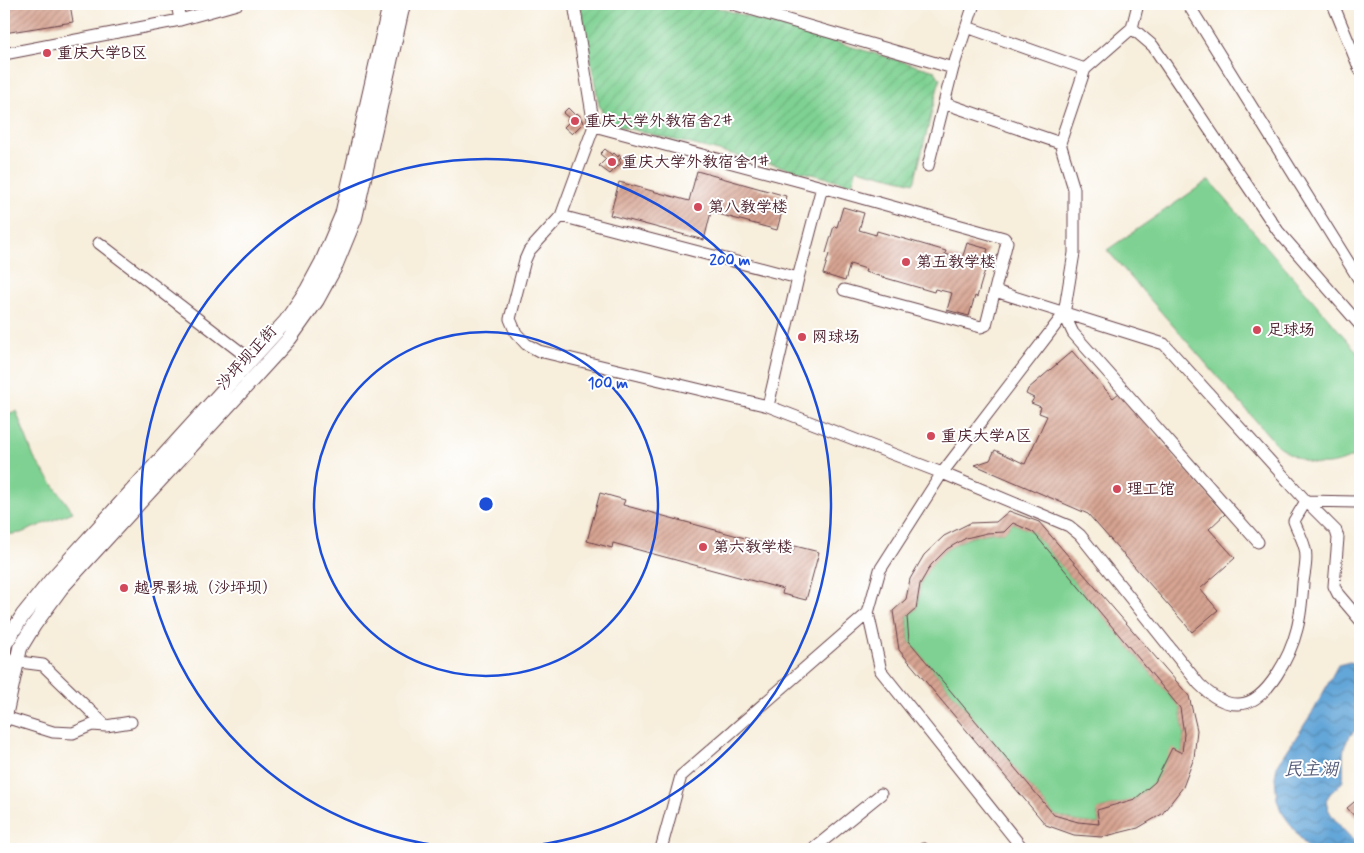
<svg xmlns="http://www.w3.org/2000/svg" width="1364" height="853" font-family="Mynerve,'LXGW WenKai TC',sans-serif">
<style>
.green{fill:#7ed192;stroke:#64785e}
.garden{fill:url(#garden-furrows);stroke:#64785e}
.water{fill:url(#water-waves);stroke:#566282}
.building{fill:url(#building-hatch);fill-rule:evenodd}
.lines{fill:none;stroke-linecap:round;stroke-linejoin:round}
.minor-casing{stroke:#643e46;stroke-width:13}
.major-casing{stroke:#643e46;stroke-width:16}
.minor{stroke:#fff;stroke-width:11}
.major{stroke:#fff;stroke-width:14}
.ring{fill:none;stroke:#1d4ed8;stroke-width:2.5}
.poi-dot{fill:#d1495b;stroke:#fff;stroke-width:2}
.labels{text-anchor:middle;dominant-baseline:central;stroke-width:4;stroke-linejoin:round;paint-order:stroke}
.poi-label{font-size:16px;fill:#4a1f2b;stroke:#fff;text-anchor:start}
.street-label{font-size:16px;fill:#4a1f2b;stroke:#fff}
.water-label{font-size:18px;font-style:italic;fill:#555c79;stroke:#fff}
.centre{fill:#1d4ed8;stroke:#fff;stroke-width:2.5}
.ring-label{font-size:15px;text-anchor:middle;font-weight:bold;fill:#1d4ed8;stroke:#fff;stroke-width:4;stroke-linejoin:round;paint-order:stroke}
</style>
<defs>
<pattern id="garden-furrows" width="10" height="10" patternUnits="userSpaceOnUse" patternTransform="scale(1.25)"><rect width="10" height="10" fill="#7ed192"/><path d="M-1 1l2-2M0 10L10 0M9 11l2-2" fill="none" stroke="#6eb37e"/></pattern>
<pattern id="water-waves" width="16" height="10" patternUnits="userSpaceOnUse" patternTransform="scale(1.25)"><rect width="16" height="10" fill="#63a6d8"/><path d="M0 5q4-4 8 0t8 0" fill="none" stroke="#5487af"/></pattern>
<pattern id="building-hatch" width="6" height="6" patternUnits="userSpaceOnUse" patternTransform="scale(1.25)"><rect width="6" height="6" fill="#d7a492"/><path d="M-1 1l2-2M0 6l6-6M5 7l2-2" fill="none" stroke="#b08577"/></pattern>
</defs>
<rect width="100%" height="100%" fill="#fff"/>
<filter id="ink" filterUnits="userSpaceOnUse"><feTurbulence type="fractalNoise" baseFrequency=".02" numOctaves="2"/><feDisplacementMap in="SourceGraphic" scale="10" xChannelSelector="R" yChannelSelector="G"/><feConvolveMatrix kernelMatrix="1 2 1 2 8 2 1 2 1" color-interpolation-filters="sRGB"/></filter>
<filter id="wash" filterUnits="userSpaceOnUse"><feTurbulence type="fractalNoise" baseFrequency=".0096" numOctaves="4" result="noise"/><feDisplacementMap in="SourceGraphic" scale="20" xChannelSelector="R" yChannelSelector="G"/><feGaussianBlur stdDeviation="1.12" result="paint"/><feColorMatrix in="noise" values="0 0 0 0 0 0 0 0 0 0 0 0 0 0 0 0 0 1.4 0 .05"/><feComposite in="paint" operator="in"/></filter>
<g filter="url(#wash)">
<rect width="100%" height="100%" fill="#f7eedc"/>
<path class="green" d="M 1209,180 L 1360,355 L 1360,452 C 1329,472 1305,466 1277,445 L 1107,250 Z
M 16,411 L 34,458 L 73,512 L 21,533 L 4,535 L 4,415 Z
M 1013,523 L 1033,532 L 1180,708 L 1184,734 L 1182,753 L 1155,782 L 1135,799 L 1097,810 L 1099,824 L 1078,822 L 1054,815 L 909,641 L 907,617 C 909,615 914,612 916,609 C 920,602 918,591 921,583 C 936,548 968,533 1004,532 Z"/>
<path class="garden" d="M 580,4 L 705,4 L 935,71 L 940,79 L 914,183 L 857,169 L 852,184 L 618,126 L 605,119 L 599,105 Z"/>
<path class="water" d="M 1350,662 L 1360,667 L 1360,726 C 1337,746 1345,754 1343,781 C 1338,788 1330,791 1327,799 C 1322,811 1352,838 1360,847 L 1360,849 L 1308,849 L 1281,811 L 1277,799 L 1275,778 L 1277,766 L 1314,710 L 1338,665 Z"/>
<g id="blocks">
<path class="building" d="M 4,4 L 70,4 L 73,22 L 4,33 Z
M 121,4 L 143,4 L 130,7 Z
M 568,108 L 575,115 L 577,113 L 580,116 L 579,118 L 584,122 L 572,134 L 564,127 L 569,122 L 567,120 L 569,118 L 563,113 Z
M 605,149 L 612,155 L 614,153 L 618,157 L 619,155 L 622,157 L 619,160 L 621,163 L 610,174 L 599,166 L 606,159 L 600,154 Z
M 697,171 L 786,196 L 777,230 L 711,212 L 704,240 L 610,215 L 619,182 L 689,201 Z
M 843,207 L 864,213 L 859,230 L 876,235 L 877,231 L 946,251 L 945,254 L 962,259 L 967,243 L 988,249 L 982,269 L 985,270 L 977,297 L 975,296 L 969,316 L 947,310 L 952,293 L 935,289 L 934,292 L 865,272 L 866,269 L 850,264 L 845,281 L 823,274 L 829,254 L 826,253 L 834,226 L 837,227 Z
M 1072,351 L 1113,398 L 1119,393 L 1225,514 L 1209,529 L 1235,558 L 1200,589 L 1218,610 L 1192,632 L 1088,514 L 975,465 L 990,460 L 995,450 L 1025,464 L 1047,416 L 1039,413 L 1041,407 L 1031,403 L 1034,398 L 1026,394 L 1028,389 Z
M 600,493 L 625,500 L 623,505 L 793,551 L 795,546 L 819,552 L 806,600 L 782,594 L 783,589 L 613,543 L 612,548 L 587,541 Z
M 1009,511 L 1039,522 L 1189,696 L 1197,730 L 1194,758 L 1183,787 L 1162,814 L 1138,828 L 1102,837 L 1074,835 L 1046,825 L 899,650 L 893,611 L 906,599 L 910,579 L 924,555 L 944,536 L 970,523 L 996,522 ZM 1013,523 L 1033,532 L 1180,708 L 1184,734 L 1182,753 L 1172,748 L 1155,782 L 1135,799 L 1097,810 L 1099,824 L 1078,822 L 1054,815 L 909,641 L 907,617 L 916,609 L 920,584 L 931,565 L 947,549 L 966,538 L 987,533 L 1004,532 Z
M 1360,797 L 1360,822 L 1347,808 Z"/>
</g>
</g>
<g filter="url(#ink)">
<use href="#blocks" fill-opacity="0" stroke="#643e46" stroke-width="1"/>
<g class="lines">
<g class="minor-casing">
<path id="minor" d="M 574,4 L 594,126 L 561,216 L 529,251 L 525,260 L 510,319 L 516,333 L 526,344 L 539,351 L 768,406 L 942,473 L 1069,526 L 1080,535 L 1199,684 C 1209,694 1224,705 1239,704 C 1268,703 1291,653 1297,629 C 1301,614 1302,599 1303,583 C 1304,573 1308,559 1305,549 C 1303,539 1297,530 1294,521 L 1306,501 L 1356,502 L 1360,498
M 733,4 L 953,68
M 1188,4 L 1360,281
M 1333,4 L 1360,70
M 180,20 L 237,4
M 1132,28 L 1138,4
M 4,54 L 180,20 L 177,4
M 1085,69 L 1132,28 L 1153,46 L 1278,231 L 1360,325
M 944,103 L 1060,143 L 1085,69 L 967,27
M 594,126 L 822,187 L 1004,238 L 1007,242 L 986,325 L 981,327 L 844,290
M 928,166 L 953,68 L 974,4
M 561,216 L 798,278
M 99,243 L 251,360
M 995,291 L 1164,344 L 1306,501 L 1336,531 L 1338,538 L 1334,586 L 1338,594 L 1360,620
M 1064,314 L 1073,333 L 1258,542
M 768,406 L 798,278 L 822,187
M 4,660 L 43,665 L 106,726 L 92,725 L 73,733 L 53,732 L 5,717
M 106,726 L 131,722
M 661,849 L 681,776 L 868,613
M 813,849 L 881,794
M 923,849 L 924,849
M 1023,849 L 881,671 L 868,613 L 880,570 L 942,473 L 1064,314 L 1074,253 L 1074,189 L 1060,143"/>
</g>
<g class="major-casing">
<path id="major" d="M 4,649 L 5,644 L 23,615 L 52,579 L 286,321 L 307,290 L 322,262 L 342,215 L 390,4
M 4,721 L 20,648 L 34,625 L 61,588 L 260,371 L 290,338 L 317,300 L 334,269 L 355,218 L 403,4"/>
</g>
<use href="#minor" class="minor"/>
<use href="#major" class="major"/>
</g>
</g>
<g class="ring">
<circle cx="486" cy="504" r="172"/>
<circle cx="486" cy="504" r="345"/>
</g>
<g class="poi-dot">
<circle cx="47" cy="53" r="5"/>
<circle cx="575" cy="121" r="5"/>
<circle cx="612" cy="162" r="5"/>
<circle cx="698" cy="207" r="5"/>
<circle cx="906" cy="262" r="5"/>
<circle cx="1257" cy="330" r="5"/>
<circle cx="802" cy="337" r="5"/>
<circle cx="931" cy="436" r="5"/>
<circle cx="1117" cy="489" r="5"/>
<circle cx="703" cy="547" r="5"/>
<circle cx="124" cy="588" r="5"/>
</g>
<g class="labels">
<g class="poi-label">
<text x="57" y="53">重庆大学B区</text>
<text x="585" y="121">重庆大学外教宿舍2#</text>
<text x="622" y="162">重庆大学外教宿舍1#</text>
<text x="708" y="207">第八教学楼</text>
<text x="916" y="262">第五教学楼</text>
<text x="1267" y="330">足球场</text>
<text x="812" y="337">网球场</text>
<text x="941" y="436">重庆大学A区</text>
<text x="1127" y="489">理工馆</text>
<text x="713" y="547">第六教学楼</text>
<text x="134" y="588">越界影城（沙坪坝）</text>
</g>
<g class="street-label">
<text transform="translate(247 358) rotate(-48)">沙坪坝正街</text>
</g>
<g class="water-label">
<text x="1311" y="770">民主湖</text>
</g>
</g>
<circle cx="486" cy="504" r="8" class="centre"/>
<g class="ring-label">
<text x="730" y="265">200 m</text>
<text x="608" y="388">100 m</text>
</g>
<rect width="1364" height="853" fill="none" stroke="#fff" stroke-width="20"/>
</svg>
